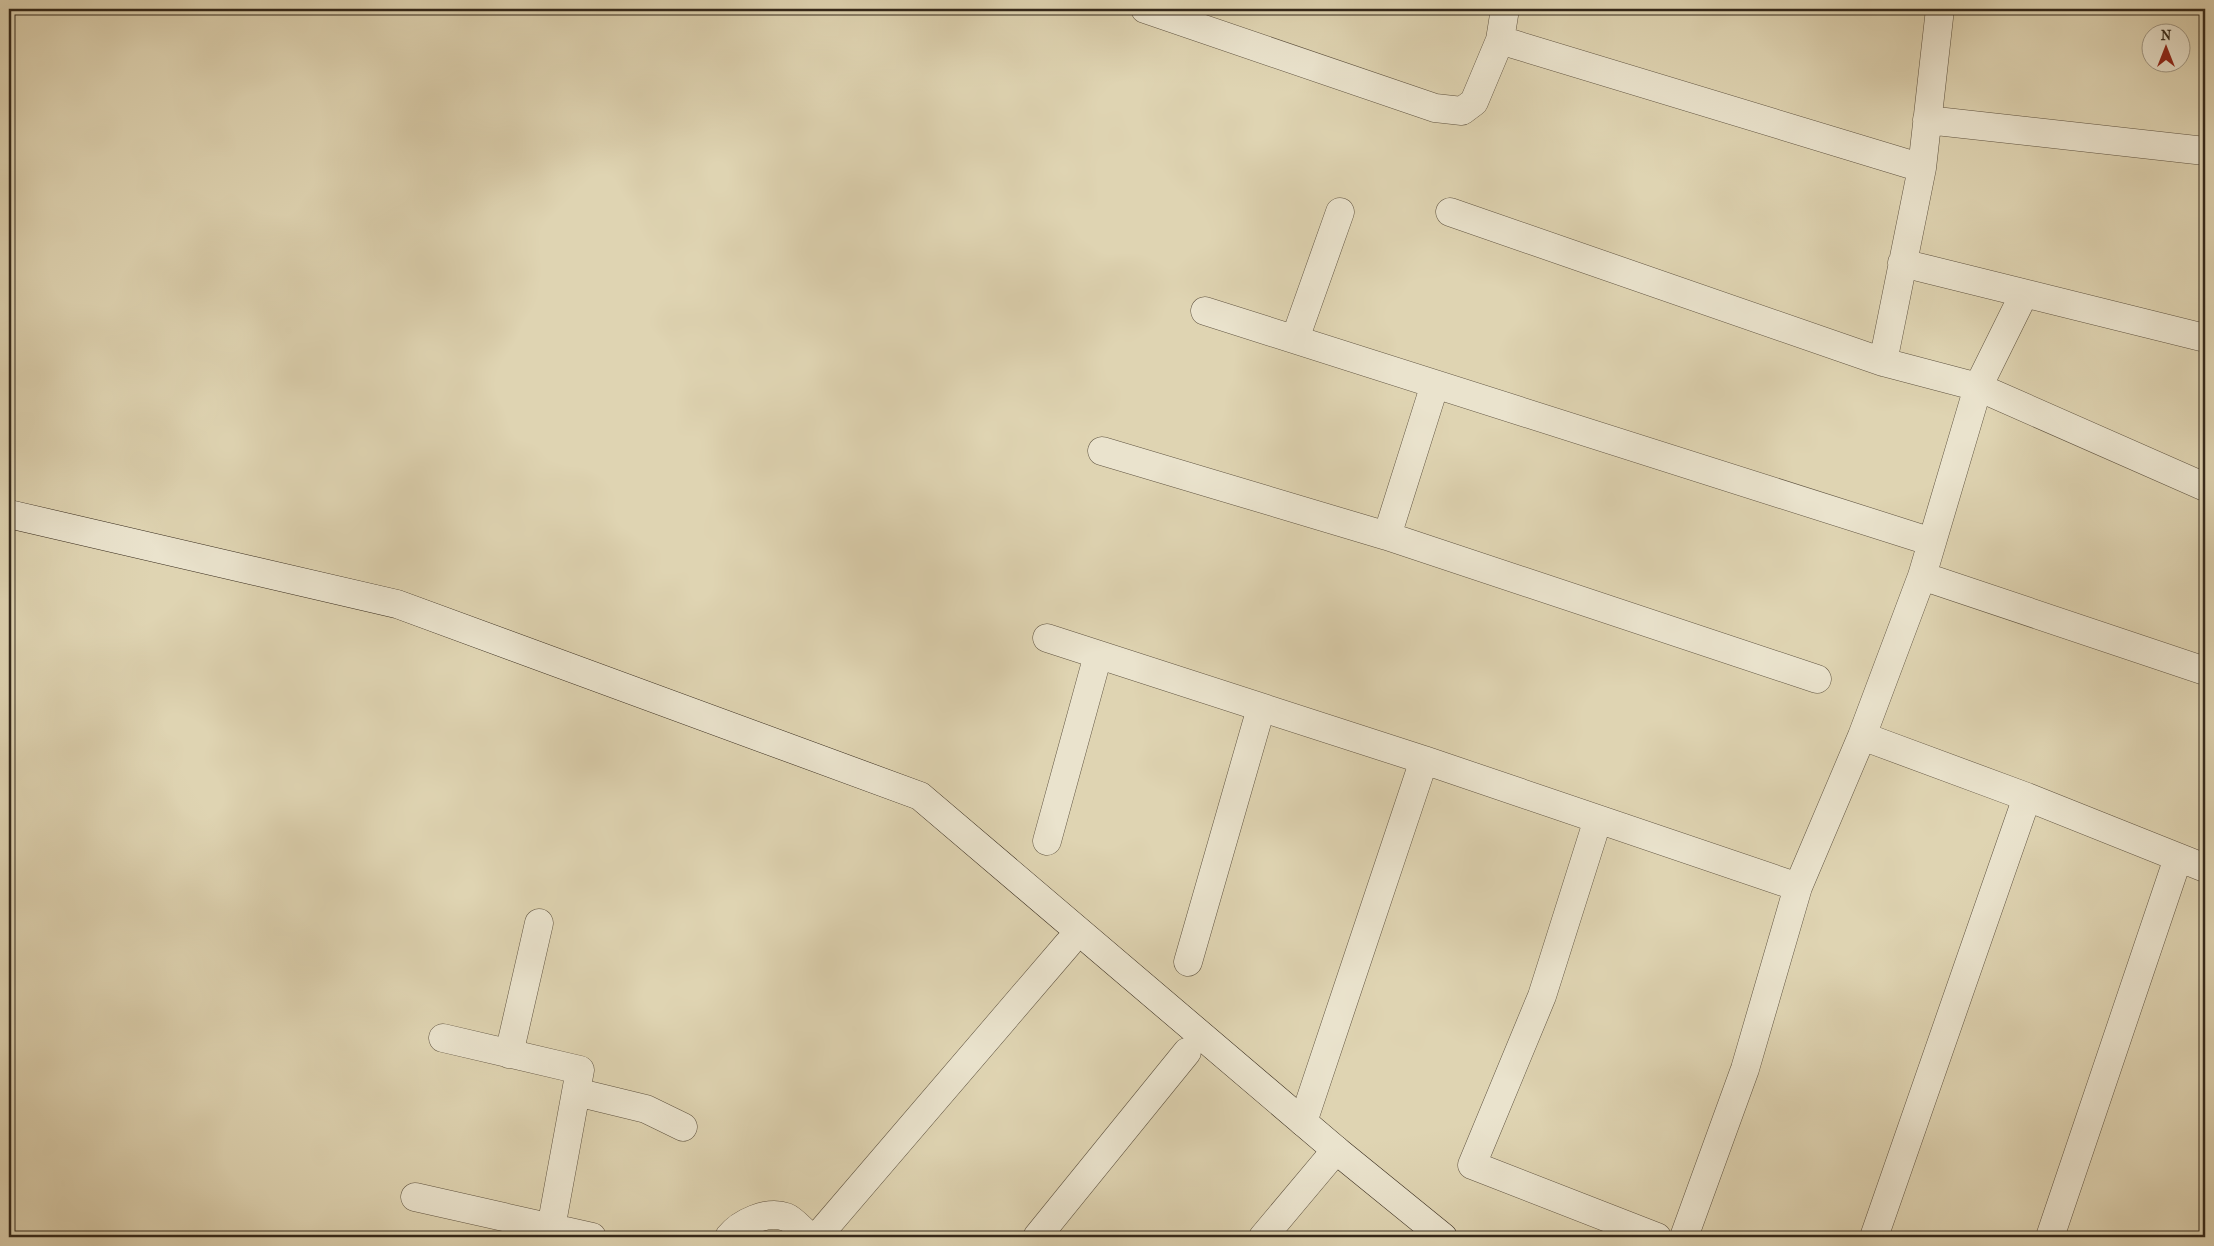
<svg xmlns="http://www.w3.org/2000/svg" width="2214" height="1246" font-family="'IM FELL French Canon',serif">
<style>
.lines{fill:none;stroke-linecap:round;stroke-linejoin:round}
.street-casing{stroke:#5f5340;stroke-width:29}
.secondary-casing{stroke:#34281a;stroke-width:29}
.street{stroke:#eae3cd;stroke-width:28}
.secondary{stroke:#eae3cd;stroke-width:28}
</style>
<rect width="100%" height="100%" fill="#dfd4b2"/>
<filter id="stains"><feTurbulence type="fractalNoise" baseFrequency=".004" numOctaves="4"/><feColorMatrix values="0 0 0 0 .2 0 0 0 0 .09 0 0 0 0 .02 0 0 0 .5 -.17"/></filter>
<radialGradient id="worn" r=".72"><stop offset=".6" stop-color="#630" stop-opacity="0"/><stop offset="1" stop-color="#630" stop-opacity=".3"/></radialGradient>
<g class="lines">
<g class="street-casing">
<path id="street" d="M 1145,9 L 1435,108 L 1462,111 L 1474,102 L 1500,40
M 1505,9 L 1500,40 L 1922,168
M 1940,9 L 1922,168 L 1883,362 L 1978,387 L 2205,487
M 1927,120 L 2205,151
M 1450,212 L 1883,362
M 1902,263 L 2205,338
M 1205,311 L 1932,542
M 1295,339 L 1340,212
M 1102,451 L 1387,536 L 1817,679
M 1387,536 L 1435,384
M 1922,576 L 2205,671
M 1047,638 L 1424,760
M 1862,736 L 1922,576 L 1978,387 L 2024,294
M 1598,819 L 1542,996 L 1472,1165 L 1657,1237
M 1047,841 L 1098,655
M 1188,962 L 1261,708
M 443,1038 L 580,1070 L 551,1228
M 509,1054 L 539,923
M 576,1092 L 646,1109 L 683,1127
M 1303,1122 L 1424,760 L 1798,887 L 1862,736 L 2027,797 L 2205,868
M 415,1197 L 592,1237
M 729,1237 C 740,1223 767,1210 786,1217 C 794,1220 803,1232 810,1237
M 817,1237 L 1068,944
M 1037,1237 L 1187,1052
M 1263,1237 L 1336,1150
M 1684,1237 L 1745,1069 L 1798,887
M 1874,1237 L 2027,797
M 2050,1237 L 2178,858"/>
</g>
<g class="secondary-casing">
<path id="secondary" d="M 9,514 L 397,604 L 920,796 L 1336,1150 L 1443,1237"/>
</g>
<use href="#street" class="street"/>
<use href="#secondary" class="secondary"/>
</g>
<rect width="2214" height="1246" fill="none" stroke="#dfd4b2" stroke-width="30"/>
<rect x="10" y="10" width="2194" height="1226" fill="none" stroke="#34281a" stroke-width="2.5"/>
<rect x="15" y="15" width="2184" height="1216" fill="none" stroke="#34281a"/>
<g transform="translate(2166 48)"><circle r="24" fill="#eae3cd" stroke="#a19885"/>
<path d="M0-4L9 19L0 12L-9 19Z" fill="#8f2418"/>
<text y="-8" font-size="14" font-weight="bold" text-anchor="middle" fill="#34281a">N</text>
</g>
<rect width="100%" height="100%" filter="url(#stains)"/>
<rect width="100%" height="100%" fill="url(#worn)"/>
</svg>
